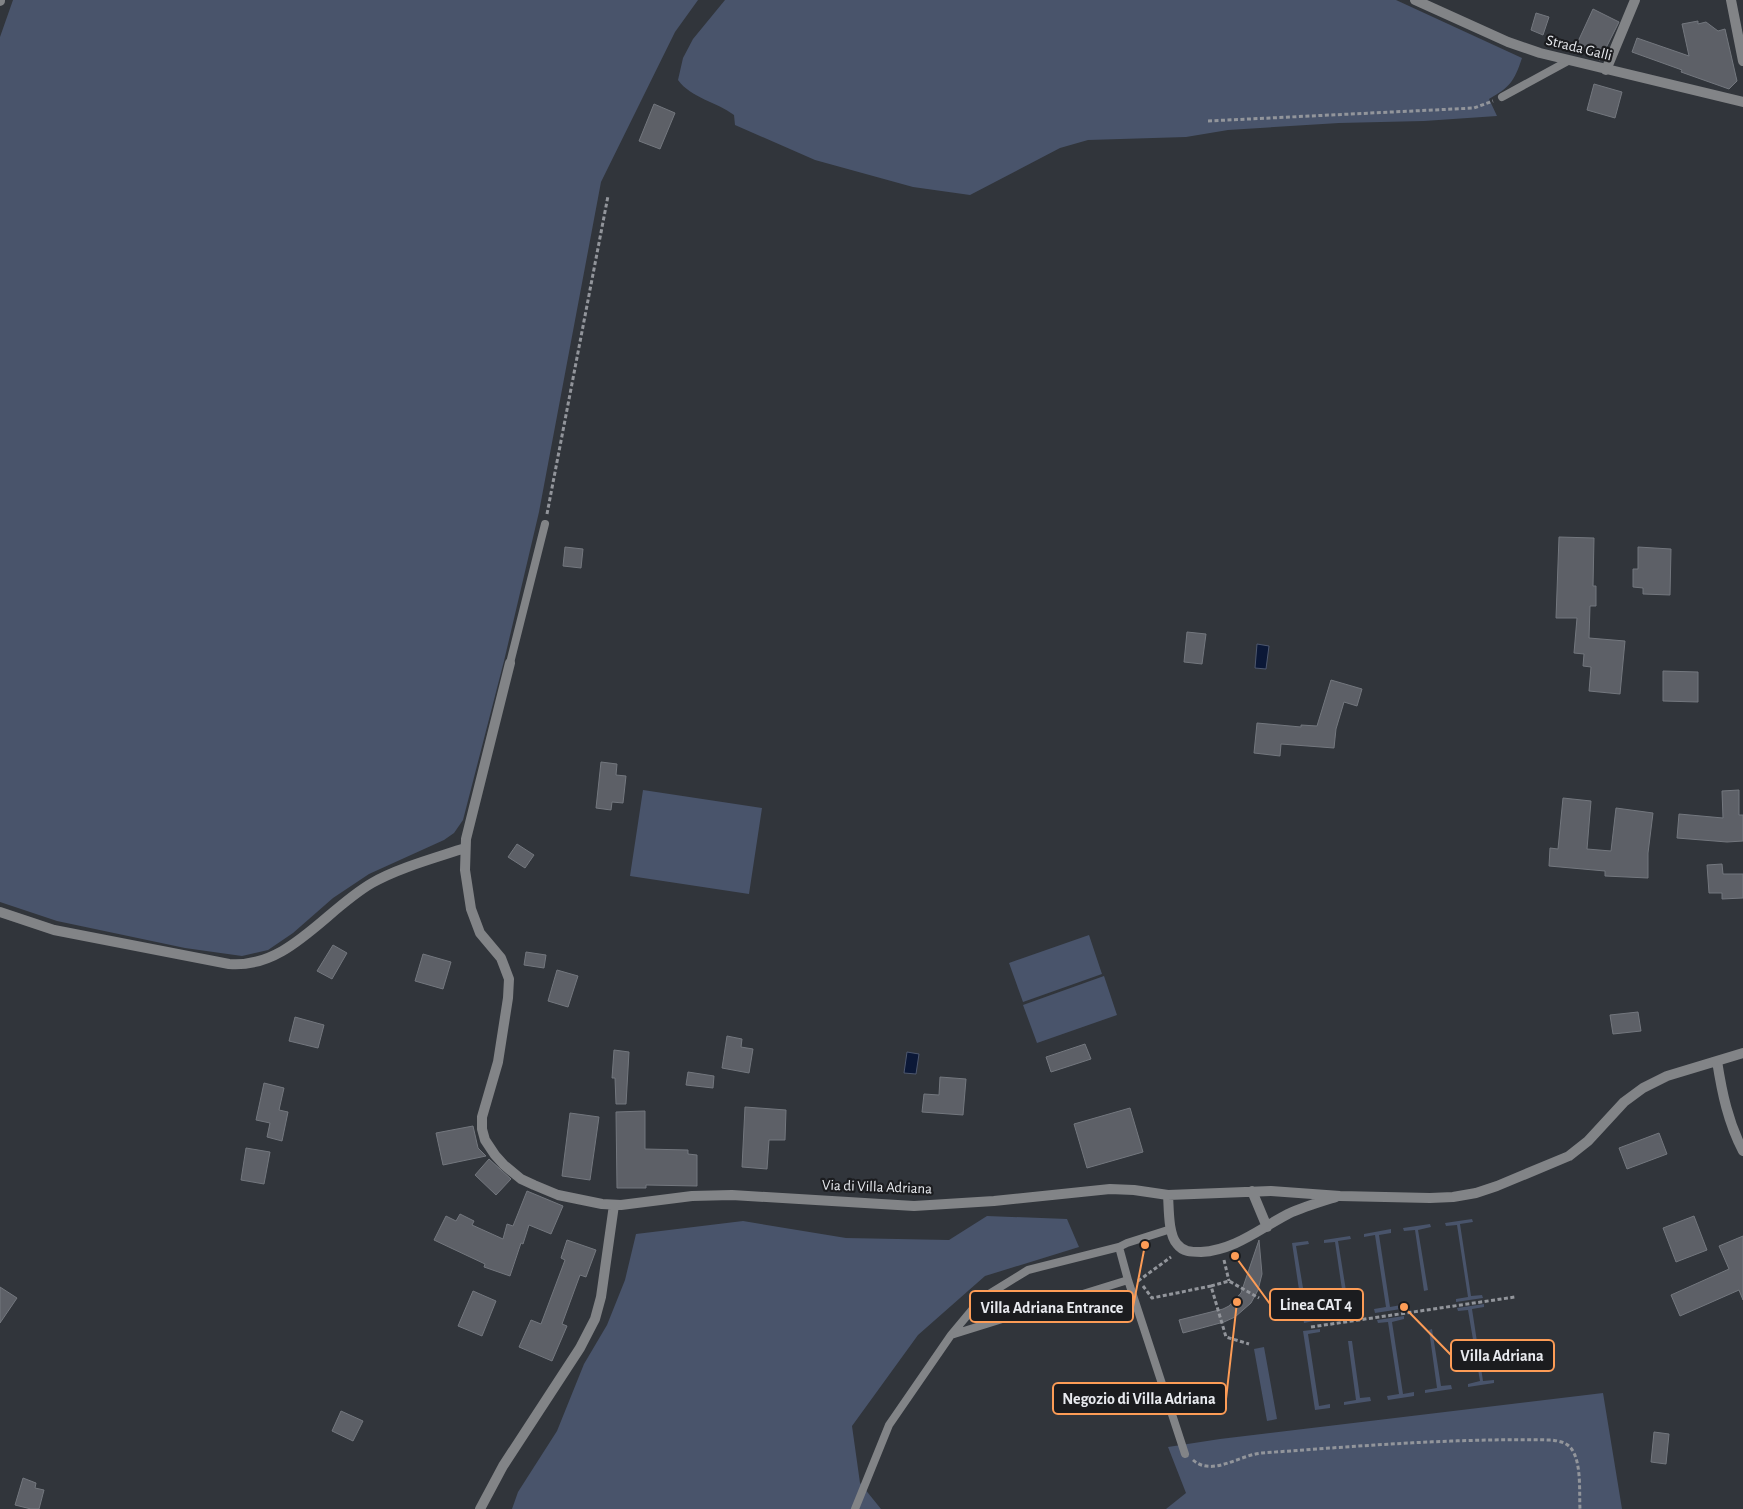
<svg xmlns="http://www.w3.org/2000/svg" width="1743" height="1509" font-family="'Alegreya Sans',sans-serif">
<style>
.green{fill:#49546b}
.water{fill:#0b1837;stroke:#4d576e}
.building{fill:#5d6067;stroke:#73777e}
.lines{fill:none;stroke-linecap:round;stroke-linejoin:round}
.path{stroke:#92959b;stroke-width:3;stroke-dasharray:4 2.5;stroke-linecap:butt}
.service{stroke:#828487;stroke-width:8}
.minor{stroke:#828487;stroke-width:10}
.labels{text-anchor:middle;dominant-baseline:central;stroke-width:4.5;stroke-linejoin:round;paint-order:stroke}
.street-label{font-size:15px;fill:#e8eaef;stroke:#1b1c1f}
.leader{fill:none;stroke:#fd9c56;stroke-width:2}
.callout-dot{fill:#fd9c56;stroke:#1b1c1f;stroke-width:2}
.callout{fill:#1b1c1f;stroke:#fd9c56;stroke-width:2}
.callout-label{font-size:16px;text-anchor:middle;font-weight:bold;fill:#e8eaef}
</style>
<rect width="100%" height="100%" fill="#31353b"/>
<path class="green" d="M 13,0 L 698,0 L 675,32 L 601,182 L 539,512 L 504,661 L 463,820 L 454,833 L 444,840 L 369,874 L 333,898 L 293,933 L 268,950 L 242,956 L 185,948 L 57,921 L 0,902 L 0,37 Z
M 725,0 L 1396,0 L 1522,58 C 1514,82 1510,87 1489,99 L 1497,116 L 1424,121 L 1339,123 L 1228,130 L 1186,137 L 1088,140 L 1060,148 L 970,195 L 913,187 L 815,160 L 735,125 L 734,115 C 717,102 691,98 678,80 L 683,58 L 693,39 Z
M 643,790 L 762,808 L 749,894 L 630,876 Z
M 1089,935 L 1102,974 L 1023,1002 L 1009,963 Z
M 1104,976 L 1117,1015 L 1037,1043 L 1023,1005 Z
M 987,1216 L 1067,1219 L 1079,1247 L 985,1276 L 918,1335 L 852,1426 L 860,1483 L 881,1509 L 512,1509 L 518,1492 L 557,1431 L 584,1364 L 607,1325 L 625,1280 L 636,1234 L 743,1221 L 846,1238 L 949,1240 Z
M 1472,1219 L 1473,1222 L 1460,1224 L 1471,1296 L 1482,1295 L 1483,1298 L 1456,1302 L 1456,1299 L 1468,1297 L 1457,1225 L 1446,1226 L 1445,1223 Z
M 1430,1224 L 1431,1227 L 1418,1230 L 1428,1290 L 1424,1291 L 1415,1230 L 1404,1231 L 1403,1228 Z
M 1391,1229 L 1391,1233 L 1379,1235 L 1390,1307 L 1401,1305 L 1401,1309 L 1375,1313 L 1374,1309 L 1386,1307 L 1375,1235 L 1364,1237 L 1364,1234 Z
M 1350,1236 L 1351,1239 L 1338,1241 L 1348,1303 L 1344,1303 L 1335,1242 L 1324,1243 L 1324,1240 Z
M 1308,1241 L 1309,1244 L 1296,1246 L 1308,1318 L 1319,1317 L 1319,1320 L 1304,1323 L 1292,1243 Z
M 1484,1304 L 1484,1307 L 1472,1309 L 1483,1381 L 1494,1380 L 1494,1383 L 1468,1387 L 1468,1384 L 1480,1381 L 1468,1310 L 1458,1311 L 1457,1308 Z
M 1404,1316 L 1404,1319 L 1392,1322 L 1403,1394 L 1414,1392 L 1414,1396 L 1388,1400 L 1387,1396 L 1399,1394 L 1388,1322 L 1378,1323 L 1377,1320 Z
M 1320,1329 L 1320,1332 L 1308,1334 L 1319,1406 L 1330,1404 L 1330,1408 L 1315,1410 L 1303,1331 Z
M 1432,1329 L 1441,1386 L 1451,1385 L 1452,1389 L 1425,1393 L 1425,1390 L 1437,1388 L 1429,1330 Z
M 1348,1341 L 1352,1341 L 1360,1398 L 1370,1397 L 1371,1401 L 1344,1405 L 1344,1402 L 1356,1400 Z
M 1264,1347 L 1277,1419 L 1267,1421 L 1254,1349 Z
M 1603,1393 L 1622,1509 L 1166,1509 L 1186,1493 L 1168,1447 L 1220,1439 Z"/>
<path class="water" d="M 1257,644 L 1269,646 L 1266,669 L 1255,668 Z
M 907,1052 L 919,1054 L 916,1074 L 904,1073 Z"/>
<path class="building" d="M 1593,9 L 1619,22 L 1600,60 L 1575,48 Z
M 1536,13 L 1549,17 L 1543,35 L 1531,30 Z
M 1698,21 L 1698,24 L 1706,22 L 1718,31 L 1725,29 L 1737,81 L 1729,89 L 1681,72 L 1682,70 L 1632,52 L 1637,38 L 1689,56 L 1682,24 Z
M 1594,84 L 1622,92 L 1615,118 L 1587,110 Z
M 654,104 L 675,113 L 660,149 L 639,141 Z
M 1559,537 L 1594,538 L 1593,586 L 1596,586 L 1596,606 L 1590,606 L 1589,638 L 1625,641 L 1620,694 L 1589,691 L 1591,667 L 1583,666 L 1584,654 L 1574,653 L 1577,618 L 1556,618 Z
M 565,547 L 583,549 L 581,568 L 563,566 Z
M 1638,547 L 1671,549 L 1670,595 L 1643,594 L 1643,588 L 1633,587 L 1633,569 L 1638,569 Z
M 1187,632 L 1206,634 L 1202,664 L 1184,662 Z
M 1663,671 L 1698,672 L 1698,702 L 1663,701 Z
M 1331,680 L 1362,689 L 1357,706 L 1344,702 L 1336,729 L 1334,748 L 1281,744 L 1280,756 L 1254,753 L 1257,723 L 1301,727 L 1301,725 L 1317,726 Z
M 601,762 L 617,764 L 616,775 L 626,776 L 623,803 L 612,802 L 611,810 L 596,808 Z
M 1739,790 L 1739,815 L 1743,815 L 1743,841 L 1727,842 L 1677,838 L 1679,814 L 1723,818 L 1722,791 Z
M 1563,798 L 1591,801 L 1587,849 L 1611,851 L 1616,808 L 1653,813 L 1648,853 L 1648,878 L 1605,876 L 1605,871 L 1549,866 L 1550,848 L 1558,849 Z
M 517,844 L 534,855 L 525,868 L 508,857 Z
M 1722,864 L 1723,874 L 1743,874 L 1743,898 L 1722,899 L 1722,893 L 1709,893 L 1707,865 Z
M 333,945 L 347,953 L 332,979 L 317,971 Z
M 526,952 L 546,955 L 544,968 L 524,965 Z
M 423,954 L 451,962 L 443,989 L 415,981 Z
M 557,970 L 578,976 L 568,1007 L 548,1001 Z
M 1638,1012 L 1641,1031 L 1613,1034 L 1610,1015 Z
M 295,1017 L 324,1025 L 318,1048 L 289,1041 Z
M 727,1036 L 742,1039 L 741,1047 L 753,1049 L 749,1073 L 722,1068 Z
M 1085,1044 L 1091,1059 L 1051,1072 L 1046,1057 Z
M 614,1050 L 629,1052 L 626,1104 L 616,1104 L 615,1078 L 612,1078 Z
M 688,1072 L 714,1076 L 713,1088 L 686,1085 Z
M 940,1077 L 966,1079 L 963,1115 L 922,1112 L 924,1094 L 939,1095 Z
M 264,1083 L 284,1088 L 279,1110 L 288,1112 L 282,1141 L 267,1137 L 270,1123 L 256,1120 Z
M 745,1107 L 786,1110 L 785,1140 L 769,1140 L 767,1169 L 742,1167 Z
M 1130,1108 L 1143,1152 L 1087,1168 L 1074,1124 Z
M 645,1111 L 645,1149 L 688,1150 L 688,1154 L 697,1155 L 697,1186 L 646,1185 L 646,1188 L 617,1188 L 616,1112 Z
M 570,1113 L 599,1117 L 590,1180 L 562,1176 Z
M 473,1126 L 478,1148 L 486,1156 L 443,1165 L 436,1133 Z
M 1659,1133 L 1667,1154 L 1627,1169 L 1619,1148 Z
M 246,1148 L 270,1152 L 264,1184 L 241,1180 Z
M 489,1159 L 511,1179 L 496,1195 L 475,1175 Z
M 527,1191 L 563,1206 L 551,1234 L 529,1225 L 523,1244 L 521,1243 L 510,1276 L 484,1267 L 485,1264 L 434,1240 L 446,1216 L 456,1221 L 460,1214 L 474,1221 L 472,1225 L 503,1239 L 507,1224 L 513,1226 Z
M 1694,1216 L 1707,1250 L 1676,1262 L 1663,1228 Z
M 1743,1236 L 1743,1300 L 1739,1290 L 1680,1316 L 1671,1295 L 1729,1269 L 1719,1246 Z
M 567,1240 L 596,1250 L 586,1277 L 580,1275 L 562,1324 L 567,1326 L 552,1361 L 519,1347 L 531,1320 L 541,1324 L 565,1260 L 561,1258 Z
M 1259,1240 L 1262,1274 L 1258,1290 L 1251,1303 L 1235,1317 L 1224,1322 L 1183,1333 L 1179,1320 L 1223,1309 L 1229,1306 L 1241,1293 Z
M 0,1287 L 17,1298 L 0,1323 Z
M 473,1291 L 496,1301 L 482,1336 L 458,1326 Z
M 341,1411 L 363,1421 L 353,1441 L 332,1431 Z
M 1654,1432 L 1669,1434 L 1666,1464 L 1651,1462 Z
M 23,1478 L 36,1483 L 35,1488 L 44,1490 L 39,1509 L 31,1509 L 15,1505 Z"/>
<g class="lines">
<path class="path" d="M 1208,121 L 1474,108 L 1493,101
M 547,514 L 608,196
M 1224,1260 L 1229,1281
M 1138,1281 L 1171,1257
M 1143,1286 L 1152,1298 L 1211,1286 L 1226,1337 L 1249,1344
M 1211,1286 L 1229,1281 L 1259,1298
M 1311,1327 L 1515,1297
M 1193,1460 C 1212,1477 1239,1455 1262,1453 C 1359,1446 1455,1438 1552,1440 C 1558,1441 1565,1442 1570,1447 C 1582,1460 1579,1492 1580,1509"/>
<path class="service" d="M 1502,97 L 1568,61
M 510,663 L 545,524
M 1119,1247 L 1127,1243 L 1171,1229
M 951,1335 L 981,1299 L 1028,1270 L 1119,1247 L 1128,1280 L 1185,1454
M 855,1509 L 889,1425 L 951,1335 L 1128,1280"/>
<path class="minor" d="M 1415,0 L 1508,42 L 1540,53 L 1743,102
M 1731,0 L 1743,61
M 0,1 L 0,0
M 1606,70 L 1635,0
M 510,663 L 466,839 L 465,870 L 471,909 L 480,933 L 501,958 L 509,979 L 508,998 L 498,1062 L 482,1117 L 482,1129 L 485,1140 L 495,1155 L 504,1165 L 521,1179 L 534,1185 L 558,1195 L 602,1204 L 621,1205 L 692,1196 L 732,1195 L 914,1206 L 994,1201 L 1110,1189 L 1134,1190 L 1168,1195 L 1271,1191 L 1340,1196 L 1430,1198 L 1453,1197 L 1476,1193 L 1497,1186 L 1569,1156 L 1588,1141 L 1624,1102 L 1643,1088 L 1667,1076 L 1743,1053
M 0,912 L 54,930 L 229,964 C 288,969 325,910 372,883 C 398,868 435,858 465,848
M 1717,1061 C 1722,1093 1728,1122 1743,1151
M 1252,1191 L 1267,1227
M 1168,1195 C 1169,1208 1168,1234 1177,1244 C 1183,1252 1191,1252 1201,1252 C 1235,1250 1259,1229 1288,1214 C 1303,1207 1320,1202 1336,1197
M 480,1509 L 503,1466 L 580,1348 L 595,1319 L 601,1297 L 614,1205"/>
</g>
<g class="labels">
<g class="street-label">
<text transform="translate(1579 48) rotate(14)">Strada Galli</text>
<text transform="translate(877 1187) rotate(2)">Via di Villa Adriana</text>
</g>
</g>
<path class="leader" d="M1235 1256L1270 1304M1145 1245L1133 1307M1404 1307L1451 1355M1237 1302L1226 1399"/>
<g class="callout-dot">
<circle cx="1235" cy="1256" r="5"/>
<circle cx="1145" cy="1245" r="5"/>
<circle cx="1404" cy="1307" r="5"/>
<circle cx="1237" cy="1302" r="5"/>
</g>
<g class="callout">
<rect x="1270" y="1289" width="93" height="31" rx="5"/>
<rect x="970" y="1291" width="163" height="31" rx="5"/>
<rect x="1451" y="1340" width="103" height="31" rx="5"/>
<rect x="1053" y="1383" width="173" height="31" rx="5"/>
</g>
<g class="callout-label">
<text x="1316" y="1310">Linea CAT 4</text>
<text x="1052" y="1313">Villa Adriana Entrance</text>
<text x="1502" y="1361">Villa Adriana</text>
<text x="1139" y="1404">Negozio di Villa Adriana</text>
</g>
</svg>
